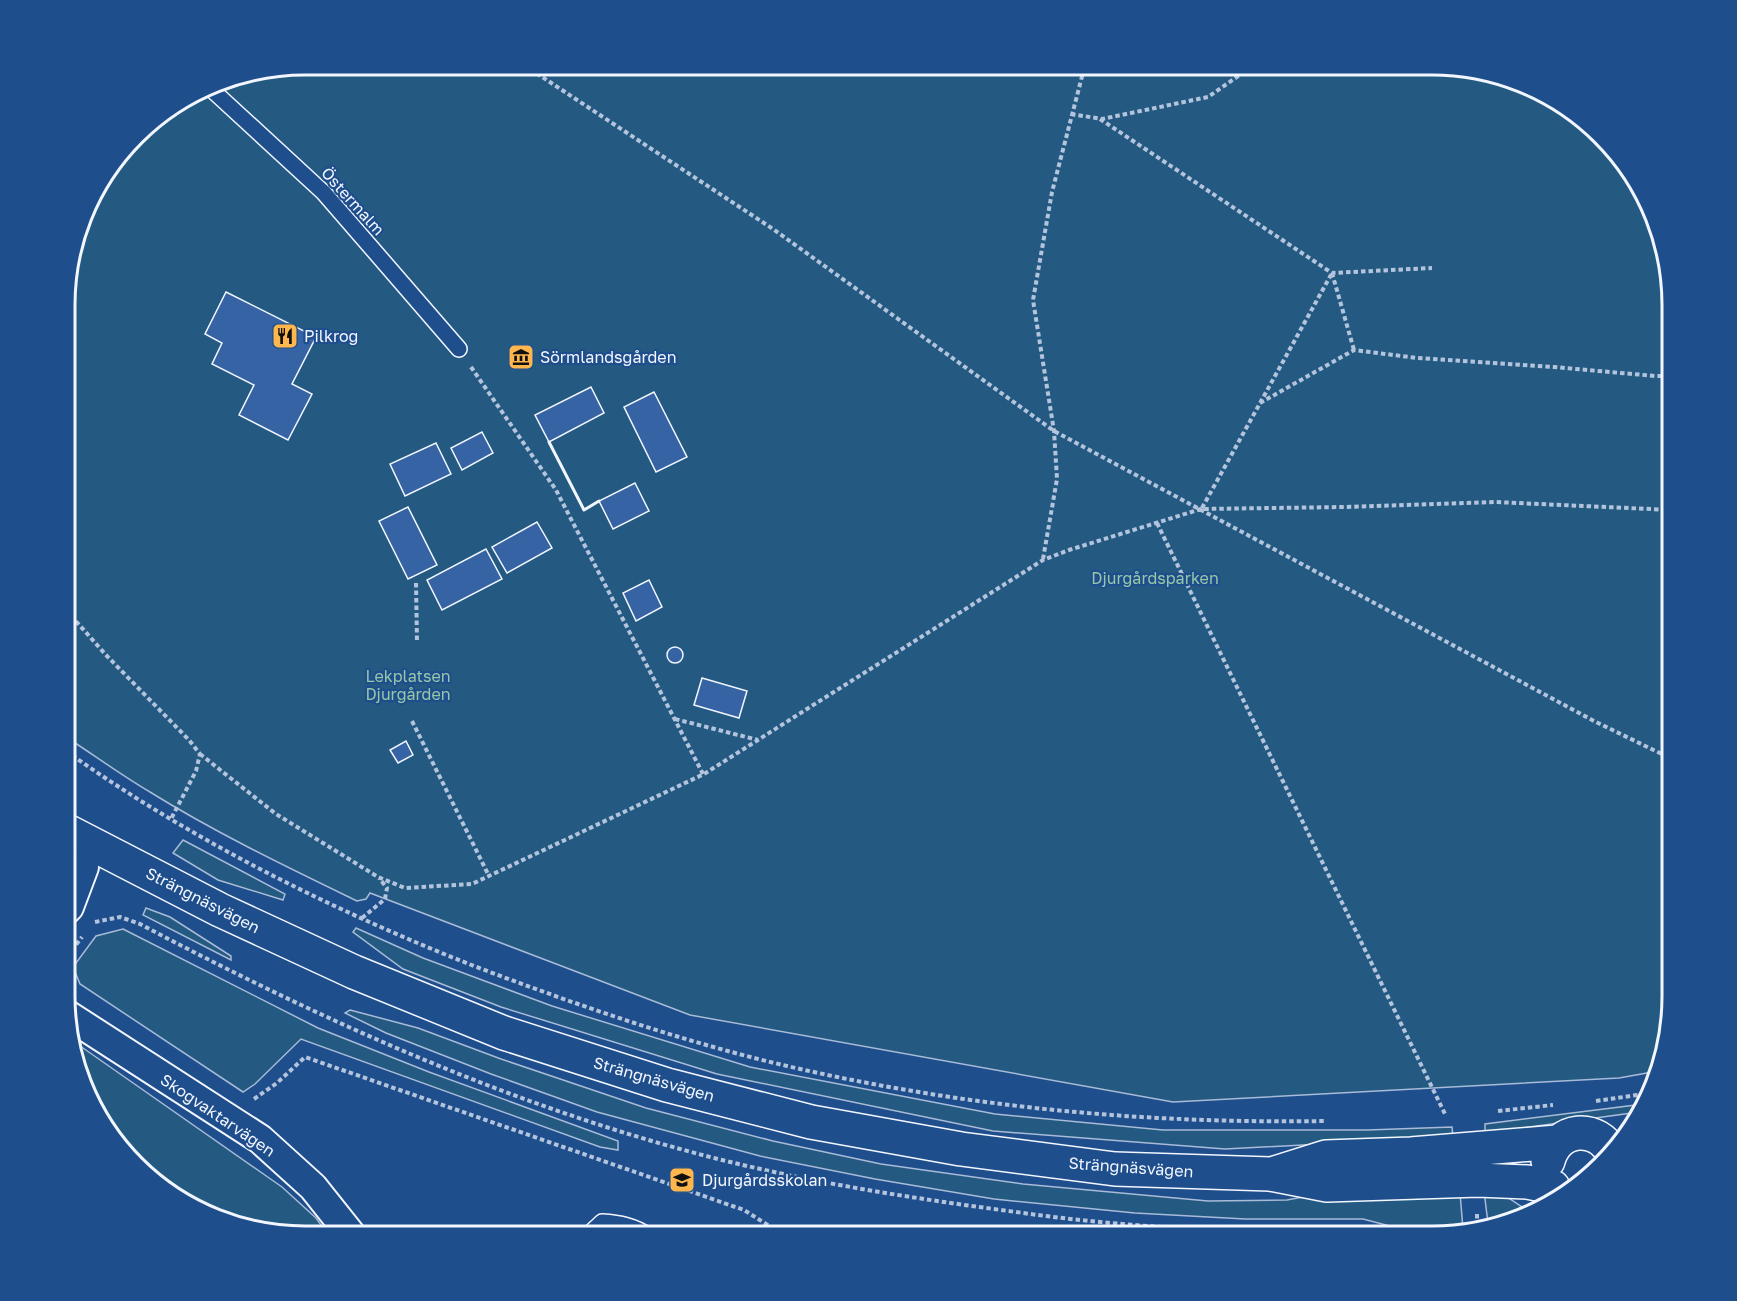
<svg xmlns="http://www.w3.org/2000/svg" width="1737" height="1301" font-family="'Golos Text',sans-serif">
<style>
.green{fill:#245a82;stroke:#a8bbd7;stroke-width:1.5}
.building{fill:#3563a3;stroke:#f2f6ff;stroke-width:1.5}
.lines{fill:none;stroke-linecap:round;stroke-linejoin:round}
.lane-casing{stroke:#f2f6ff;stroke-width:18}
.street-casing{stroke:#f2f6ff;stroke-width:32}
.secondary-casing{stroke:#f2f6ff;stroke-width:36}
.path{stroke:#b3c4dc;stroke-width:4;stroke-dasharray:4.5 3;stroke-linecap:butt}
.lane{stroke:#1f4e8c;stroke-width:15}
.street{stroke:#1f4e8c;stroke-width:28}
.secondary{stroke:#1f4e8c;stroke-width:33}
.wall{stroke:#f2f6ff;stroke-width:3}
.labels{text-anchor:middle;dominant-baseline:central;stroke-width:4.5;stroke-linejoin:round;paint-order:stroke}
.street-label{font-size:16px;fill:#f2f6ff;stroke:#1f4e8c}
.poi-label{font-size:16px;fill:#f2f6ff;stroke:#1f4e8c;text-anchor:start}
.park-label{font-size:16px;fill:#97c8a6;stroke:#1f4e8c}
.rim{fill:none;stroke:#f2f6ff;stroke-width:3}
</style>
<rect width="100%" height="100%" fill="#1f4e8c"/>
<path class="green" d="M 305,65 L 1447,65 L 1524,83 L 1590,124 L 1648,199 L 1672,305 L 1672,1012 L 1658,1071 L 1619,1078 L 1173,1102 L 690,1015 L 370,893 L 366,899 L 357,901 C 287,867 216,833 150,792 C 121,775 94,755 66,737 L 67,273 L 97,185 L 147,124 L 228,77 Z
M 183,840 L 285,894 L 283,900 L 218,880 L 173,853 Z
M 146,908 L 170,917 L 231,956 L 231,960 L 143,915 Z
M 356,928 L 423,958 L 552,1006 L 750,1067 L 995,1114 L 1163,1130 L 1367,1130 L 1452,1127 L 1453,1137 L 1225,1149 L 993,1131 L 717,1074 L 501,1007 L 403,969 L 353,932 Z
M 123,929 L 318,1028 L 429,1072 L 618,1141 L 618,1150 L 600,1147 L 301,1039 L 255,1084 L 243,1092 L 80,984 L 73,967 L 96,936 Z
M 350,1010 L 418,1028 L 501,1059 L 646,1108 L 773,1141 L 881,1164 L 1023,1184 L 1208,1201 L 1287,1200 L 1303,1197 L 1460,1193 L 1463,1229 L 1428,1236 L 1363,1219 L 1245,1219 L 1135,1213 L 994,1199 L 875,1179 L 760,1156 L 597,1112 L 491,1074 L 386,1033 L 345,1013 Z
M 73,1041 L 282,1187 L 316,1218 L 329,1236 L 290,1236 L 213,1218 L 147,1177 L 89,1103 Z
M 1644,1104 L 1639,1112 L 1485,1133 L 1485,1124 Z
M 1484,1191 L 1507,1197 L 1531,1213 L 1488,1223 Z"/>
<path class="building" d="M 226,292 L 316,337 L 292,384 L 312,394 L 288,440 L 239,415 L 254,385 L 212,364 L 222,343 L 205,334 Z
M 591,387 L 604,413 L 549,442 L 535,415 Z
M 654,392 L 687,457 L 656,472 L 624,407 Z
M 482,432 L 493,453 L 462,470 L 451,448 Z
M 436,443 L 451,474 L 405,496 L 390,464 Z
M 635,483 L 649,511 L 613,529 L 599,501 Z
M 408,507 L 437,565 L 408,579 L 379,521 Z
M 537,522 L 552,548 L 507,573 L 492,547 Z
M 486,549 L 502,579 L 442,610 L 427,580 Z
M 649,580 L 662,607 L 636,621 L 623,593 Z
M667 655a8 8 0 1 1 16 0a8 8 0 1 1-16 0Z
M 702,678 L 747,691 L 739,718 L 694,705 Z
M 406,741 L 413,755 L 398,763 L 390,750 Z"/>
<g class="lines">
<g class="lane-casing">
<path id="lane" d="M 210,88 L 324,193 L 459,349
M 587,1236 L 602,1222 C 620,1223 634,1226 649,1236"/>
</g>
<g class="street-casing">
<path id="street" d="M 65,911 L 69,907 L 84,867 L 79,836 L 65,843
M 66,1014 L 260,1139 L 313,1187 L 352,1236"/>
</g>
<g class="secondary-casing">
<path id="secondary" d="M 65,830 L 220,910 L 354,972 L 504,1033 L 667,1085 L 811,1122 L 961,1149 L 1115,1169 L 1270,1174 L 1327,1185 L 1478,1180 L 1527,1182 L 1553,1187
M 1548,1161 C 1557,1127 1597,1123 1613,1154
M 1275,1173 L 1326,1157 L 1411,1154 L 1557,1142"/>
</g>
<path class="path" d="M 524,65 L 773,229 L 1054,431 L 1514,678 L 1594,721 L 1672,759
M 1071,114 L 1102,119 L 1208,97 L 1254,65
M 1100,119 L 1332,273 L 1432,268
M 1332,273 L 1354,350
M 471,367 L 556,490 L 703,774
M 1260,403 L 1354,350 L 1417,358 L 1554,367 L 1655,376 L 1672,376
M 1202,508 L 1332,273
M 1157,523 L 1446,1116
M 1043,559 L 1057,479 L 1054,431 L 1033,300 L 1052,192 L 1085,65
M 416,583 L 417,642
M 66,610 L 106,655 L 189,740 L 200,754 L 196,771 L 171,819
M 675,719 L 758,740
M 412,721 L 489,876
M 66,751 C 191,840 332,910 474,966 C 577,1005 680,1041 787,1066 C 964,1107 1144,1124 1326,1121
M 200,754 L 276,814 L 378,877 L 405,888 L 472,884 L 704,774 L 1043,560 L 1069,550 L 1201,509 L 1345,507 L 1495,502 L 1672,510
M 362,918 L 385,899 L 387,888 L 379,878
M 95,922 L 120,917 L 140,924 C 325,1022 518,1109 722,1160 C 819,1184 918,1199 1016,1212 C 1093,1223 1172,1229 1249,1231 C 1288,1232 1342,1227 1378,1236
M 65,964 L 75,946 L 82,937
M 65,972 L 69,985
M 254,1099 L 277,1083 L 305,1057 L 744,1210 L 785,1236
M 1596,1101 L 1651,1093
M 1498,1111 L 1553,1105
M 1477,1226 L 1477,1213"/>
<use href="#lane" class="lane"/>
<use href="#street" class="street"/>
<use href="#secondary" class="secondary"/>
<path class="wall" d="M 549,442 L 584,510 L 599,501"/>
</g>
<defs>
<g id="restaurant-square" transform="scale(1.35)"><rect x="-9" y="-9" width="18" height="18" rx="4" fill="#ffb74d" stroke="#1f4e8c"/><path d="M-5-6h1v4h1v-4h1v4h1v-4h1v5L-1.5 .5V6h-2V.5L-5-1ZM5-6V6H3V1.5H1.5Q1.5-4 5-6Z" fill="#111"/></g>
<g id="museum-square" transform="scale(1.35)"><rect x="-9" y="-9" width="18" height="18" rx="4" fill="#ffb74d" stroke="#1f4e8c"/><path d="M0-6L6-3V-2H-6V-3ZM-5-1h2V3h-2ZM-1-1h2V3h-2ZM3-1h2V3H3ZM-6 4H6V6H-6Z" fill="#111"/></g>
<g id="school-square" transform="scale(1.35)"><rect x="-9" y="-9" width="18" height="18" rx="4" fill="#ffb74d" stroke="#1f4e8c"/><path d="M0-5L7-2L0 1L-7-2ZM-4 1L0 2.5L4 1V4Q0 6-4 4Z" fill="#111"/></g>
</defs>
<g fill-rule="evenodd">
<use href="#restaurant-square" x="285" y="336"/>
<use href="#museum-square" x="521" y="357"/>
<use href="#school-square" x="682" y="1180"/>
</g>
<g class="labels">
<g class="street-label">
<text transform="translate(353 201) rotate(48)">Östermalm</text>
<text transform="translate(203 900) rotate(27)">Strängnäsvägen</text>
<text transform="translate(654 1079) rotate(16)">Strängnäsvägen</text>
<text transform="translate(218 1115) rotate(34)">Skogvaktarvägen</text>
<text transform="translate(1131 1167) rotate(4)">Strängnäsvägen</text>
</g>
<g class="poi-label">
<text x="304" y="336">Pilkrog</text>
<text x="540" y="357">Sörmlandsgården</text>
<text x="702" y="1180">Djurgårdsskolan</text>
</g>
<g class="park-label">
<text x="1155" y="578">Djurgårdsparken</text>
<text x="408" y="676">Lekplatsen<tspan x="408" dy="18">Djurgården</tspan></text>
</g>
</g>
<path d="M0 0H1737V1301H0ZM305 75H1432A230 230 0 0 1 1662 305V996A230 230 0 0 1 1432 1226H305A230 230 0 0 1 75 996V305A230 230 0 0 1 305 75Z" fill="#1f4e8c" fill-rule="evenodd"/>
<path class="rim" d="M305 75H1432A230 230 0 0 1 1662 305V996A230 230 0 0 1 1432 1226H305A230 230 0 0 1 75 996V305A230 230 0 0 1 305 75Z"/>
</svg>
